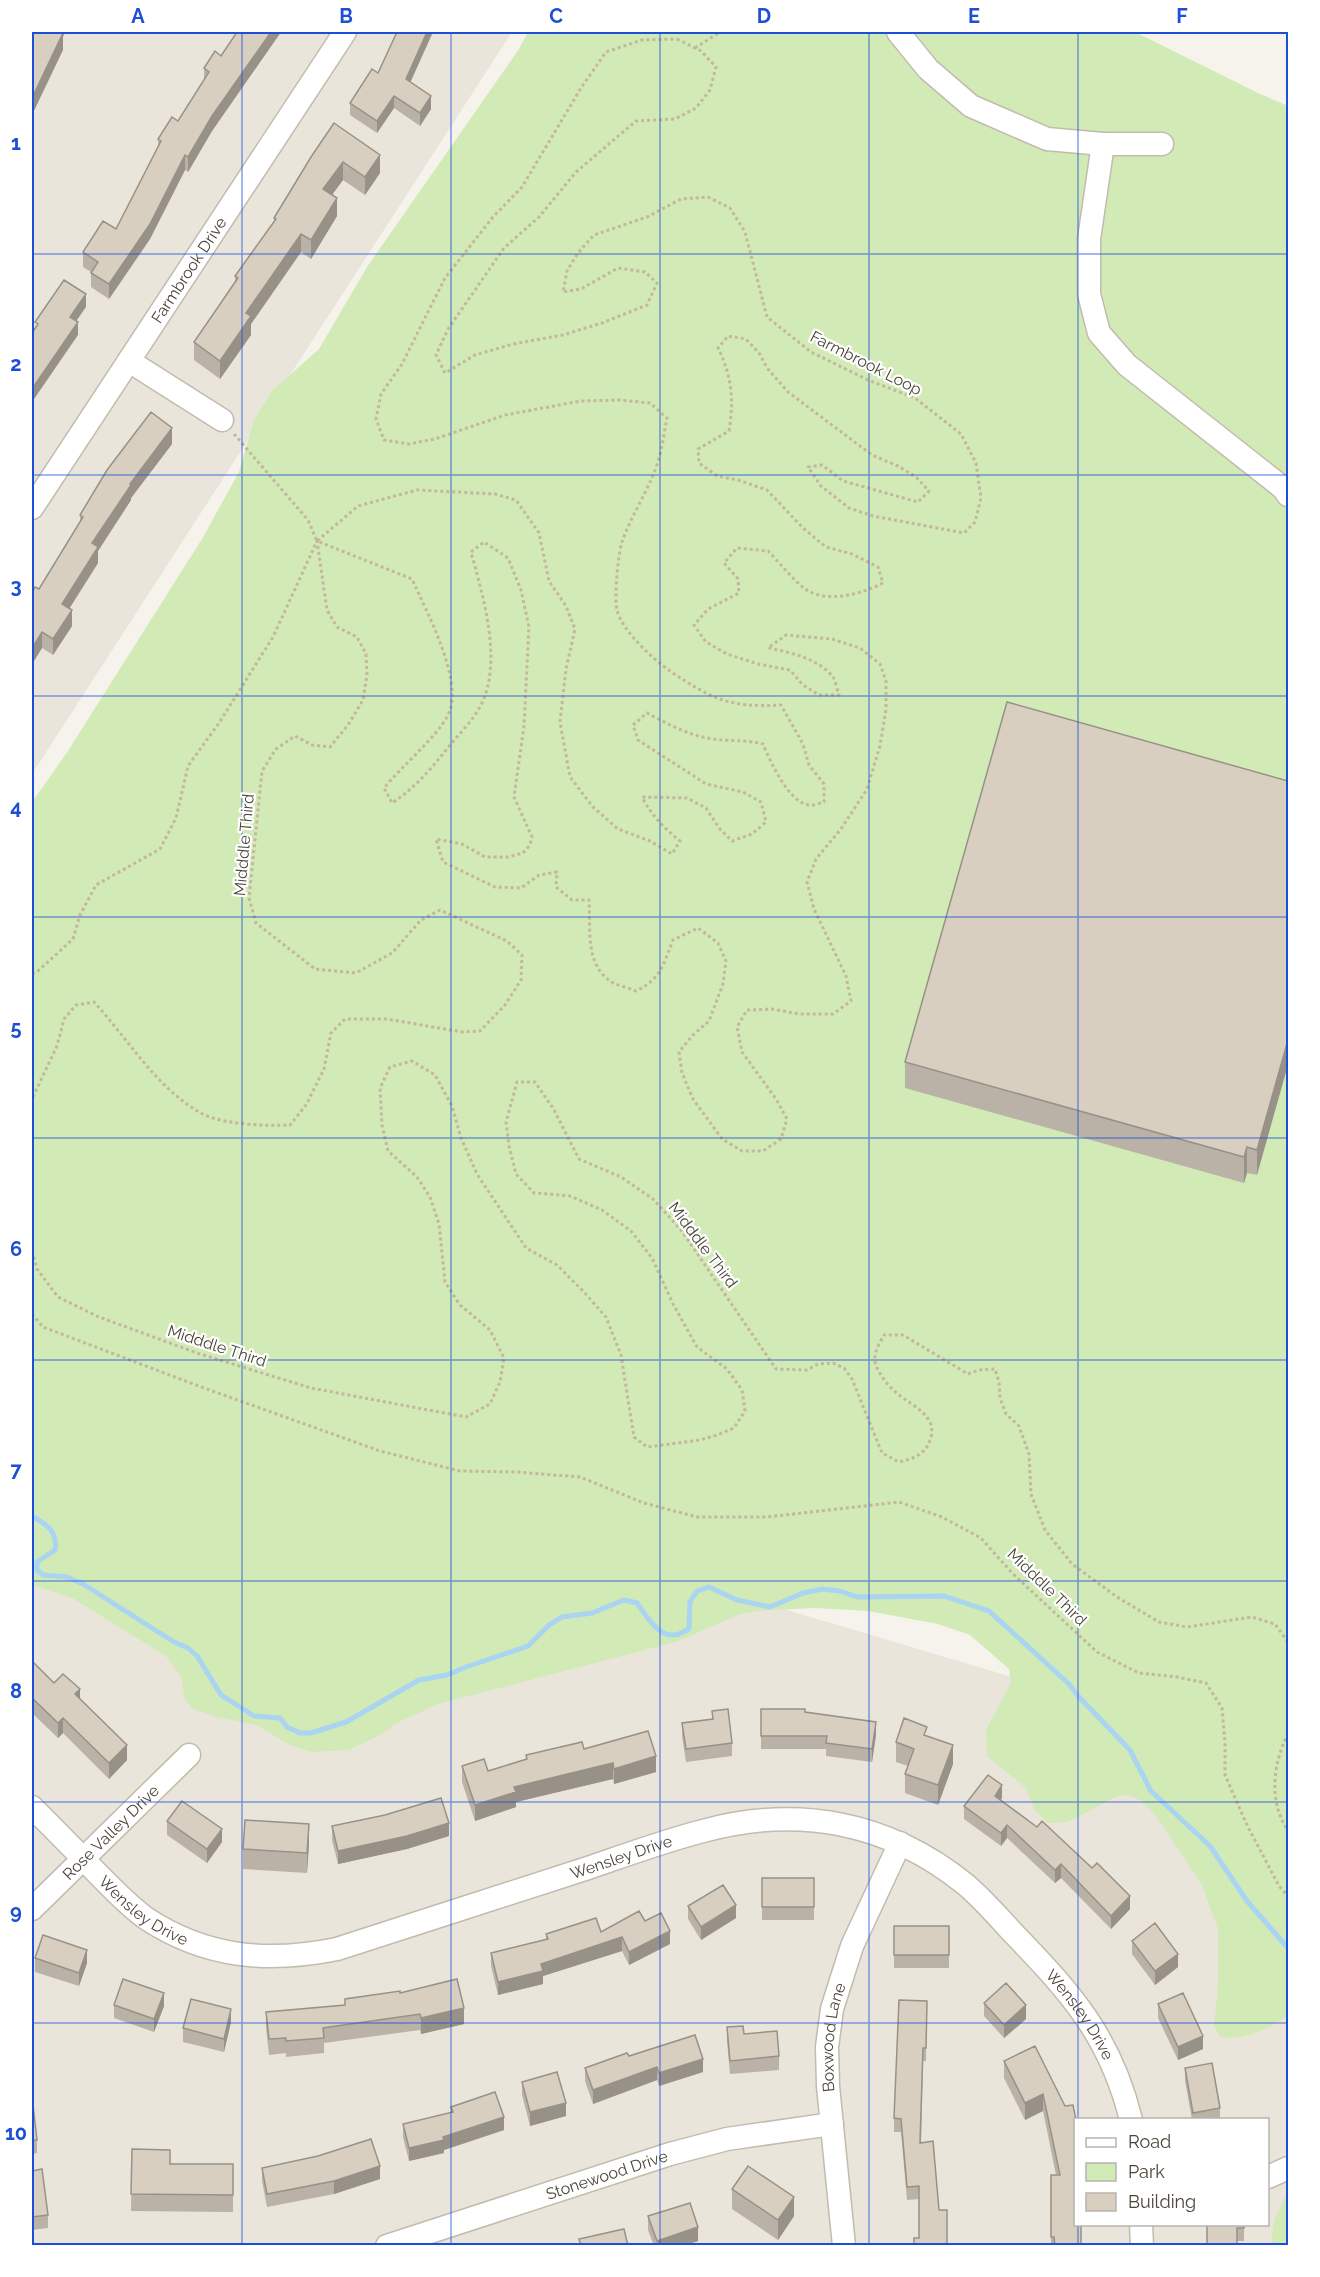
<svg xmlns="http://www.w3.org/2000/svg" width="1320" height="2277" font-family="Raleway,sans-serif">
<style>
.residential{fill:#eae5da;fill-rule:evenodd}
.green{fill:#d2eab5}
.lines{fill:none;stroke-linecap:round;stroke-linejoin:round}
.stream{stroke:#a9d4f2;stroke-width:5}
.minor-casing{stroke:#c2bbae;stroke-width:25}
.path{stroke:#c4b79f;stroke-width:3;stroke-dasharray:3 3;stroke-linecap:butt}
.minor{stroke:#fff;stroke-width:22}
.wall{fill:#bab2a6}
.shaded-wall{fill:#979187}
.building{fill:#d8cfc1;stroke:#979187;stroke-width:1.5}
.grid{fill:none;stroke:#1d4ed8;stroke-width:1.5;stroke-opacity:0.55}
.labels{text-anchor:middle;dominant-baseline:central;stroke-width:4.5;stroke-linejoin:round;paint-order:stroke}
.street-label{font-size:16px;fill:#4b4439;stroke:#fff}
.neatline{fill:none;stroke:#1d4ed8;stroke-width:2}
.grid-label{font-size:20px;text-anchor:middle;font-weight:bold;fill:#1d4ed8}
</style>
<rect width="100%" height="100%" fill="#f6f3ec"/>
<path class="residential" d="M 32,32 L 512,32 L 32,774 Z
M 32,1385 L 1079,1697 L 1288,1948 L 1288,2245 L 32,2245 ZM 1076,2120 L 1268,2120 L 1268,2224 L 1076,2224 Z"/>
<path class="green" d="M 528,32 L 1135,32 L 1258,93 L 1288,106 L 1288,2015 C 1269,2029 1244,2041 1220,2037 L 1214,2026 L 1218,1988 L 1218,1929 L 1202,1885 L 1157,1817 L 1140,1800 L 1128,1795 L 1117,1796 L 1068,1822 L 1048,1823 L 1034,1809 L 1026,1788 L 987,1756 L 986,1730 L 1011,1683 L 1009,1669 L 970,1635 L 938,1624 L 868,1611 L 815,1608 L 759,1611 L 740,1614 L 679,1641 L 438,1704 L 397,1723 L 380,1735 L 349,1750 L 312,1752 L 290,1745 L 256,1725 L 216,1717 L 191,1708 L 184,1696 L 182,1678 L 166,1656 L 72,1598 L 32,1585 L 32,802 L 66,754 L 202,539 L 239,472 L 254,420 L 273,390 L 319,349 L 367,267 L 519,49 Z
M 1288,2191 L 1288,2245 L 1271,2245 L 1274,2220 Z"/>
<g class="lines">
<path class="stream" d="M 32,1516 C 46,1524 58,1531 55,1550 L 37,1562 L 37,1570 L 43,1575 L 67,1577 L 83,1584 L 174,1642 L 188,1648 L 197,1656 L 221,1695 L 254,1716 L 280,1718 L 287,1727 L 300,1733 L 311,1733 L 346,1722 L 419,1680 L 447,1675 L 466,1667 L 528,1646 L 549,1625 L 562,1617 L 592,1613 L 624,1600 L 637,1603 C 645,1614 658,1637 674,1635 C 679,1635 685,1631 689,1629 L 690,1602 L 697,1591 L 709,1587 L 737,1600 L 770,1607 L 803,1593 L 822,1589 L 840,1591 L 857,1597 L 944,1596 L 989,1611 L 1069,1684 L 1079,1697 L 1130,1750 L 1151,1791 L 1210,1846 L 1247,1901 L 1288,1948"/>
<g class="minor-casing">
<g id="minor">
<path d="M 898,32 L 928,69 L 971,106 L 1047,139 L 1103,144 L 1162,144"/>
<path d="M 1103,144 L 1089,239 L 1089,294 L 1099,333 L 1127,365 L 1283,488 L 1288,495"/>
<path d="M 129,361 L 222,420"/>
<path id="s1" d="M 32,508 L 345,32"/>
<path id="s2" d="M 32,1807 C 52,1827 73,1848 93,1869 C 110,1886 127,1905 147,1919 C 207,1958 268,1963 337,1949 C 421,1922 504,1895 588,1868 C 626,1855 664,1841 703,1831 C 798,1805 888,1822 965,1884 C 983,1899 999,1918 1015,1935 C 1072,1994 1111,2038 1131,2120"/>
<path id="s3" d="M 32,1909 L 189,1755"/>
<path d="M 1268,2177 L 1288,2168"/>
<path d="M 1141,2224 L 1142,2246"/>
<path id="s4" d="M 387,2246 L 670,2154 L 727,2139 L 832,2124"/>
<path id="s5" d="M 844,2246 L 828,2086 L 827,2047 L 832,2009 L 852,1946 L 900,1843"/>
</g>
</g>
<path class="path" d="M 677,39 L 701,51 L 716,67 L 710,90 L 696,108 L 675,119 L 636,121 L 576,172 L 539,217 L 504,248 L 448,329 L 436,355 L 445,373 L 475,355 L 513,344 L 563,335 L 602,323 L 647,305 L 657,283 L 645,272 L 618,268 L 581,289 L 563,292 L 567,271 L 578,253 L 594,235 L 647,217 L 681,199 L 708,197 L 730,208 L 745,232 L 767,317 L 811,352 L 868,380 L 915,398 L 961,434 L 976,463 L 981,498 L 975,522 L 964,533 L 873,516 L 849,508 L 821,486 L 808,467 L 822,465 L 843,481 L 918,502 L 929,491 L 916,477 L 898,466 L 872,455 L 788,392 L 767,368 L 759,353 L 746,339 L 728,336 L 718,348 C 732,376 734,400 729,431 L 698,449 L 699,463 L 717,476 L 738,480 L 767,490 L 803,528 L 826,547 L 852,554 L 878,567 L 883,583 C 861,594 828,604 805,589 C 793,580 779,562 768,551 L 737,548 L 724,563 L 738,579 L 739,593 L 708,609 L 694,625 L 706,642 L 727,654 L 758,664 L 790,670 L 803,685 L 819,695 L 839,695 C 837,690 836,682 833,677 C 819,659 790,652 768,648 L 786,635 L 832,639 L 860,648 L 880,664 L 886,681 L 886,709 L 880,746 L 867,789 L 841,829 L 816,859 L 807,882 L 814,909 L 846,976 L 851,1001 L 833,1014 L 799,1014 L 772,1009 L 747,1010 L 737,1027 L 742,1052 L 776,1099 L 787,1119 L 781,1139 L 763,1151 L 742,1151 L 722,1139 L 693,1099 L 682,1073 L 679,1052 L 692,1036 L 709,1021 L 723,984 L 726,961 L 718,943 L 698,928 L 673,940 C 663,965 661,979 636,991 C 629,988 620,986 613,983 C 584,965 591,930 589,900 L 572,900 L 556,887 L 557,872 L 539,875 L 521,888 L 495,887 L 443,862 L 436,839 L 462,844 L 485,857 L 508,857 L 523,853 L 530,845 L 532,837 L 514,797 L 524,726 L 529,627 L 521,590 L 508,558 L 484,542 L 471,552 C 483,596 503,661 481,705 C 474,719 460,733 450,745 C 432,768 416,787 392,803 L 384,788 C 401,767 437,737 448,715 C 465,682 426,611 412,579 L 317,541 L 358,506 L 417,490 L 495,494 L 516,500 L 539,533 L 549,581 L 566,606 L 575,629 L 566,669 L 560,722 L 570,777 L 593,807 L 618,829 L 650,841 L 672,854 L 680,841 C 664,828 652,816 642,797 L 687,798 L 706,808 L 719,828 L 732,841 L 752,834 L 766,822 L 761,802 L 743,792 L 706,784 L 638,740 L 633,725 L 647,713 C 666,723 686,734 707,738 C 726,742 744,739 763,744 C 770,761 790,805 810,805 C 814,806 820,803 824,802 L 824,784 L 809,765 L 803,744 L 781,705 C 729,708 712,699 670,671 C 653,659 622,631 617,610 C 614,598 618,554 622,542 C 632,513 651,487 659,458 C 663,445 664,431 667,418 L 650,403 L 620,400 L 581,401 L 505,415 L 435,439 L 409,444 L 384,440 L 376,419 L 381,394 L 402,364 L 445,278 L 493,217 L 522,187 L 581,88 L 606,52 L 642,40 Z
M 695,48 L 720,32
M 234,434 L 308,520 L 317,541
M 32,974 L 38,971 L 73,939 L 80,915 L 96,885 L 160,849 L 176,818 L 188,766 L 219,723 L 273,637 L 317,541 L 327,610 L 337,627 L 357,637 L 366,654 L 367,675 L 363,700 L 348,725 L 330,747 L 312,745 L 295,736 L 276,749 L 262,771 L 249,898 L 256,923 L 315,969 L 356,973 L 392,953 L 421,920 L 440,910 L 507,941 L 522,955 L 521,980 L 505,1005 L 480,1031 L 462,1032 L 387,1019 L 345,1019 L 331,1033 L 324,1069 L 306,1105 L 290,1125 C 265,1126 221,1125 199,1112 C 155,1086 128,1039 94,1002 L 76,1005 L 64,1019 L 57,1046 L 32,1099
M 32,1251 L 37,1269 L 58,1297 L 99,1317 L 197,1353 L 311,1388 L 466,1417 L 490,1404 L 500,1382 L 504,1358 L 490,1330 L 460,1305 L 445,1282 L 439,1224 L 430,1197 L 417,1177 L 388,1151 L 382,1125 L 380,1088 L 390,1067 L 412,1061 L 435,1075 L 452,1106 L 461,1138 L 477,1174 L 526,1248 L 557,1265 L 584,1292 L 606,1317 L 621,1355 L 634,1437 L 647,1447 L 700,1440 L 717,1435 L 734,1428 L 745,1411 L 742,1390 L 727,1369 L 697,1347 L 673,1304 L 652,1258 L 631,1231 L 602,1210 L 570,1196 L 534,1193 L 516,1174 L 509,1146 L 506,1122 L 517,1082 L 535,1082 L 553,1108 L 579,1159 L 621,1177 L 653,1199 L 681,1230 L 776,1369 L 807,1370 L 818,1364 L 833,1363 L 844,1368 L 852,1379 L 882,1453 L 899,1462 C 914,1458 925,1455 930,1440 C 939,1417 913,1406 899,1395 C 889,1387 881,1377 876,1366 C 872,1355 879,1344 884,1335 L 903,1335 L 968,1374 L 979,1370 L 995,1369 L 999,1382 L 1000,1398 L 1006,1414 L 1019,1426 L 1029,1454 L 1031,1494 L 1045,1530 L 1072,1564 L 1117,1597 L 1159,1622 L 1187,1627 L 1252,1617 L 1275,1624 L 1288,1642
M 32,1314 L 43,1327 L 204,1388 L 380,1451 L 460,1471 L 516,1472 L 580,1477 L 644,1503 L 697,1517 L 767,1517 L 899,1502 L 942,1517 L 981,1538 L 1013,1574 L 1097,1652 L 1139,1673 L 1177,1677 L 1206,1683 L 1222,1708 L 1225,1743 L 1225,1775 L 1247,1825 L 1279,1886 L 1288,1896
M 1288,1733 C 1273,1765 1268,1800 1288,1831"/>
<use href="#minor" class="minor"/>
</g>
<path class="wall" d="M 237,32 L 281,32 L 212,131 L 188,172 L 185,170 L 150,239 L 109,299 L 91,287 L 91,272 L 83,267 L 83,252 L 116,229 L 158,146 L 158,139 L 178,121 L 204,80 L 204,68 L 221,56 Z
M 378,73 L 410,82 L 431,109 L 420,126 L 394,108 L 377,133 L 350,115 L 350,103 Z
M 334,123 L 380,173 L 365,195 L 343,180 L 332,195 L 337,216 L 311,259 L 301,252 L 251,324 L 251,335 L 220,379 L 194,360 L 194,342 L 235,281 L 235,276 L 274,222 L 274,218 Z
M 172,444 L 131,498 L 131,500 L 98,551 L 98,563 L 69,609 L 72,626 L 53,655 L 42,648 L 34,661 L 32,660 L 32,593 L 39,589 L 80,523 L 80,515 Z
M 1288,781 L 1257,1175 L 1247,1173 L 1244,1183 L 905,1088 L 905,1062 Z
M 32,1661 L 54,1683 L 80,1698 L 127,1760 L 109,1779 L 63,1733 L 58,1738 L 32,1713 Z
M 761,1709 L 805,1712 L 876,1735 L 872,1762 L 826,1756 L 826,1749 L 761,1749 Z
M 712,1711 L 732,1743 L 732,1756 L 686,1762 L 682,1736 L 682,1723 L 712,1719 Z
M 927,1736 L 953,1764 L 938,1805 L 905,1793 L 905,1774 L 908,1766 L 896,1762 L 896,1742 Z
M 584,1749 L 656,1772 L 614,1784 L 613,1779 L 516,1802 L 516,1807 L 475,1821 L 462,1782 L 462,1766 L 488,1771 L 526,1759 L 526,1755 Z
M 1002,1798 L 1001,1800 L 1130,1909 L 1111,1929 L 1061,1878 L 1055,1883 L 1007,1838 L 1001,1846 L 964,1819 L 964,1806 Z
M 167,1821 L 222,1842 L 207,1863 L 167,1835 Z
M 332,1826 L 449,1836 L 407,1849 L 338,1864 L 332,1840 Z
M 309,1844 L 307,1873 L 243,1869 L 243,1849 Z
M 762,1878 L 814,1878 L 814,1920 L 762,1920 Z
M 688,1906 L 736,1918 L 701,1940 L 688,1919 Z
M 645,1921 L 670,1944 L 629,1965 L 622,1951 L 543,1976 L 543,1984 L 498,1995 L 491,1966 L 491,1953 L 546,1939 L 546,1934 L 601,1932 Z
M 894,1926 L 949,1926 L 949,1968 L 894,1968 Z
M 1132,1941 L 1178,1967 L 1155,1985 L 1132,1954 Z
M 35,1958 L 87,1963 L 79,1986 L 35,1972 Z
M 400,1993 L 464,2024 L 421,2034 L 420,2030 L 324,2043 L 324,2053 L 286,2057 L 286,2053 L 269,2055 L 266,2028 L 266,2012 L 345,2005 L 345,1999 Z
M 927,2001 L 926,2061 L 923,2061 L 919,2238 L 919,2199 L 907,2200 L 901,2132 L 894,2132 L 894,2118 Z
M 984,2003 L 1026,2019 L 1004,2038 L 984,2016 Z
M 1158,2004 L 1203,2049 L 1178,2060 L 1158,2018 Z
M 114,2005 L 164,2006 L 154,2032 L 114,2018 Z
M 231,2022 L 224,2052 L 183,2042 L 183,2028 Z
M 727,2027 L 744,2034 L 779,2056 L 779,2070 L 730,2074 L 727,2041 Z
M 1035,2046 L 1081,2246 L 1051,2246 L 1051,2175 L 1056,2175 L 1043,2111 L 1025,2120 L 1004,2078 L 1004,2061 Z
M 629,2056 L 703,2072 L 659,2086 L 657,2080 L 593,2104 L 585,2081 L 585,2068 Z
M 1185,2068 L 1220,2108 L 1220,2120 L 1192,2120 L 1185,2081 Z
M 522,2082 L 566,2116 L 530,2126 L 522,2095 Z
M 32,2096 L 37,2140 L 37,2153 L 32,2154 Z
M 451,2107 L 504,2130 L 444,2150 L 444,2153 L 409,2161 L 403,2137 L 403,2124 L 451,2113 Z
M 132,2149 L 170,2164 L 233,2164 L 233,2212 L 131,2211 Z
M 262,2168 L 380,2179 L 334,2194 L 267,2207 L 262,2181 Z
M 32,2171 L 48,2215 L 48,2228 L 32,2230 Z
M 732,2189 L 794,2216 L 778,2240 L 732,2209 Z
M 648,2216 L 698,2241 L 683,2246 L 654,2246 L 648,2230 Z
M 1207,2224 L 1244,2224 L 1244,2241 L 1237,2241 Z"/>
<path class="shaded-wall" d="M 60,32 L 65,32 L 63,37 L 63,50 L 32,115 L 32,98 Z
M 271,32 L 281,32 L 212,131 L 188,172 L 188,157 L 212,116 Z
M 427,32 L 433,32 L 406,92 L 406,79 Z
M 394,96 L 394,108 L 377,133 L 377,121 Z
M 431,96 L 431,109 L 420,126 L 420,113 Z
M 185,155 L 185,170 L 150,239 L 109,299 L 109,284 Z
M 380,155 L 380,173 L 365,195 L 365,177 Z
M 343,162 L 343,180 L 323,207 L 323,189 Z
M 337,198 L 337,216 L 311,259 L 311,240 Z
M 301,234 L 301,252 L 251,324 L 251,335 L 220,379 L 220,361 L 246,313 Z
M 86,294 L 86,307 L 70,330 L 70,317 Z
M 78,322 L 78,335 L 32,402 L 32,389 Z
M 172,428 L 172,444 L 131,498 L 131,500 L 98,551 L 98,563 L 62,620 L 62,604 L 92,543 L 130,484 Z
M 72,610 L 72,626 L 53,655 L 53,639 Z
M 42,632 L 42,648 L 34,661 L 34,645 Z
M 1288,1040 L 1288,1065 L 1257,1175 L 1257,1150 Z
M 1247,1147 L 1247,1173 L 1244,1183 L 1244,1157 Z
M 80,1689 L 80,1705 L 75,1694 Z
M 63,1718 L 63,1733 L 58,1738 L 58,1723 Z
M 876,1722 L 876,1735 L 872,1762 L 872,1749 Z
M 127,1745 L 127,1760 L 109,1779 L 109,1763 Z
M 953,1745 L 953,1764 L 938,1805 L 938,1785 Z
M 656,1756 L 656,1772 L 614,1784 L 614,1769 Z
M 613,1763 L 613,1779 L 516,1802 L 516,1807 L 475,1821 L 475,1805 L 514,1787 Z
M 1002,1785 L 1002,1798 L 995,1809 L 995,1796 Z
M 449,1823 L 449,1836 L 407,1849 L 338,1864 L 338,1851 Z
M 309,1824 L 309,1844 L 307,1873 L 307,1853 Z
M 1007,1825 L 1007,1838 L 1001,1846 L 1001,1833 Z
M 222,1829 L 222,1842 L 207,1863 L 207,1849 Z
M 1061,1864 L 1061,1878 L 1055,1883 L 1055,1870 Z
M 1130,1896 L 1130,1909 L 1111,1929 L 1111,1916 Z
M 736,1905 L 736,1918 L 701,1940 L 701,1927 Z
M 670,1931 L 670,1944 L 629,1965 L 629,1952 Z
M 622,1937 L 622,1951 L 543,1976 L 543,1984 L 498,1995 L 498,1982 L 541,1964 Z
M 87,1950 L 87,1963 L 79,1986 L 79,1973 Z
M 1178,1954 L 1178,1967 L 1155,1985 L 1155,1971 Z
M 164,1993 L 164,2006 L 154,2032 L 154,2019 Z
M 1026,2005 L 1026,2019 L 1004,2038 L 1004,2025 Z
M 464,2008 L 464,2024 L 421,2034 L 421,2018 Z
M 231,2009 L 231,2022 L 224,2052 L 224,2039 Z
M 1203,2036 L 1203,2049 L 1178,2060 L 1178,2047 Z
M 703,2059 L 703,2072 L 659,2086 L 659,2073 Z
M 657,2067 L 657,2080 L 593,2104 L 593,2090 Z
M 1043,2094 L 1043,2111 L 1025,2120 L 1025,2103 Z
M 566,2103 L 566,2116 L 530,2126 L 530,2112 Z
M 504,2117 L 504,2130 L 444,2150 L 444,2153 L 409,2161 L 409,2148 Z
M 380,2166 L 380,2179 L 334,2194 L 334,2181 Z
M 794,2197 L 794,2216 L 778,2240 L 778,2220 Z
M 698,2227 L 698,2241 L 683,2246 L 657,2246 L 657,2241 Z"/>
<path class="building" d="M 32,32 L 61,32 L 63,33 L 32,98 Z
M 237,32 L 271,32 L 212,116 L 188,157 L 185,155 L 150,224 L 109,284 L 91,273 L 98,262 L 83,252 L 103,221 L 116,229 L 161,141 L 158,139 L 172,117 L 178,121 L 209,72 L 204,68 L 215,51 L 221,56 Z
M 397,32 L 427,32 L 406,79 L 431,96 L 420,113 L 394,96 L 377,121 L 350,103 L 372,69 L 378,73 Z
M 334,123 L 380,155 L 365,177 L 343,162 L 323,189 L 337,198 L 311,240 L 301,234 L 246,313 L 251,316 L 220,361 L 194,342 L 238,278 L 235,276 L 276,219 L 274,218 L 311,157 Z
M 64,280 L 86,294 L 70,317 L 78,322 L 32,389 L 32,333 L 38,324 L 35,322 Z
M 151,412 L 172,428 L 130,484 L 131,485 L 92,543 L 98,547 L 62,604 L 72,610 L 53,639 L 42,632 L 34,645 L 32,644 L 32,593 L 35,587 L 39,589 L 83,517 L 80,515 L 107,470 Z
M 1007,702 L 1288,781 L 1288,1040 L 1257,1150 L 1247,1147 L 1244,1157 L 905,1062 Z
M 32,1661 L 54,1683 L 63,1674 L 80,1689 L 75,1694 L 127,1745 L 109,1763 L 63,1718 L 58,1723 L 32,1698 Z
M 728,1709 L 732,1743 L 686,1749 L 682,1723 L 713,1719 L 712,1711 Z
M 761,1709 L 805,1709 L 805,1712 L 876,1722 L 872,1749 L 826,1743 L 827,1736 L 761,1736 Z
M 904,1718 L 927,1727 L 924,1735 L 953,1745 L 938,1785 L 905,1774 L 914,1749 L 896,1742 Z
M 648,1731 L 656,1756 L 614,1769 L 613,1763 L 514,1787 L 516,1792 L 475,1805 L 462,1766 L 484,1759 L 488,1771 L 527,1759 L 526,1755 L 582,1742 L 584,1749 Z
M 988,1775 L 1002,1785 L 995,1796 L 1037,1827 L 1042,1821 L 1092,1868 L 1097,1863 L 1130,1896 L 1111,1916 L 1061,1864 L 1055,1870 L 1007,1825 L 1001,1833 L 964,1806 Z
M 441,1798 L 449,1823 L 407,1836 L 338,1851 L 332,1826 L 385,1815 Z
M 182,1801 L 222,1829 L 207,1849 L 167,1821 Z
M 245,1820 L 309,1824 L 307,1853 L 243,1849 Z
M 762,1878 L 814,1878 L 814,1907 L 762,1907 Z
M 723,1885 L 736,1905 L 701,1927 L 688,1906 Z
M 639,1911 L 645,1921 L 661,1913 L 670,1931 L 629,1952 L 622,1937 L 541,1964 L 543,1971 L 498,1982 L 491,1953 L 548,1939 L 546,1934 L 596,1918 L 601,1932 Z
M 1155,1923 L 1178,1954 L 1155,1971 L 1132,1941 Z
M 894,1926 L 949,1926 L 949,1955 L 894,1955 Z
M 43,1935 L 87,1950 L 79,1973 L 35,1958 Z
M 123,1979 L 164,1993 L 154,2019 L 114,2005 Z
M 457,1979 L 464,2008 L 421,2018 L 420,2014 L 323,2028 L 324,2038 L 286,2041 L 286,2038 L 269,2039 L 266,2012 L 345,2005 L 345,1999 L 400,1991 L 400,1993 Z
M 1006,1983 L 1026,2005 L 1004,2025 L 984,2003 Z
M 1183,1993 L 1203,2036 L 1178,2047 L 1158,2004 Z
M 191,1999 L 231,2009 L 224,2039 L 183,2028 Z
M 899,2000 L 927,2001 L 926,2048 L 923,2048 L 920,2143 L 933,2141 L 939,2210 L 947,2210 L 947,2246 L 914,2246 L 914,2238 L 919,2238 L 919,2186 L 907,2187 L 901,2119 L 894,2118 Z
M 743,2026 L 744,2034 L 777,2031 L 779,2056 L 730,2061 L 727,2027 Z
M 695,2035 L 703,2059 L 659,2073 L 657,2067 L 593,2090 L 585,2068 L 627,2053 L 629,2056 Z
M 1035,2046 L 1065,2106 L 1073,2105 L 1076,2120 L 1076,2224 L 1081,2224 L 1081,2246 L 1055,2246 L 1054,2237 L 1051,2237 L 1051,2175 L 1060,2175 L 1043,2094 L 1025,2103 L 1004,2061 Z
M 1212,2063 L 1220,2108 L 1193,2113 L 1185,2068 Z
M 557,2072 L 566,2103 L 530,2112 L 522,2082 Z
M 495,2092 L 504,2117 L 443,2137 L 444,2140 L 409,2148 L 403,2124 L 453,2112 L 451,2107 Z
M 32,2096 L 37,2140 L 32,2140 Z
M 371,2139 L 380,2166 L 334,2181 L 267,2194 L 262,2168 L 318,2156 Z
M 132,2149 L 170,2150 L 170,2164 L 233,2164 L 233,2195 L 131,2194 Z
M 748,2166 L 794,2197 L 778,2220 L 732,2189 Z
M 42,2169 L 48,2215 L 32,2217 L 32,2171 Z
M 690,2203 L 698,2227 L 657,2241 L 648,2216 Z
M 1207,2224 L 1244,2224 L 1244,2228 L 1237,2228 L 1237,2246 L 1207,2246 Z
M 624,2229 L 628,2246 L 581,2246 L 579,2239 Z"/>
<path class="grid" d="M 242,32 L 242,2246M 451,32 L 451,2246M 660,32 L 660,2246M 869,32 L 869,2246M 1078,32 L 1078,2120M 32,254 L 1288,254M 32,475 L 1288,475M 32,696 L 1288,696M 32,917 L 1288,917M 32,1138 L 1288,1138M 32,1360 L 1288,1360M 32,1581 L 1288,1581M 32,1802 L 1288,1802M 32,2023 L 1288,2023M 1078,2224 L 1078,2246"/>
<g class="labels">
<g class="street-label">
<text stroke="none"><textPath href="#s1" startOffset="285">Farmbrook Drive</textPath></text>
<text transform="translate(866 363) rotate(27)">Farmbrook Loop</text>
<text transform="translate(244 845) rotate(-85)">Midddle Third</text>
<text transform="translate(703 1245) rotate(53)">Midddle Third</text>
<text transform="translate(217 1346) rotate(18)">Midddle Third</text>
<text transform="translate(1047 1587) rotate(44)">Midddle Third</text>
<text stroke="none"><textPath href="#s3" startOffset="110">Rose Valley Drive</textPath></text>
<text stroke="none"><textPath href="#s2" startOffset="657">Wensley Drive</textPath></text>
<text stroke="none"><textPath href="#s2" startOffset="153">Wensley Drive</textPath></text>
<text stroke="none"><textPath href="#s2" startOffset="1196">Wensley Drive</textPath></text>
<text stroke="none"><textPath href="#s5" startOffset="210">Boxwood Lane</textPath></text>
<text stroke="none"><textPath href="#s4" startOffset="231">Stonewood Drive</textPath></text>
</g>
</g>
<rect width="1320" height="2277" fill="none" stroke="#ffffff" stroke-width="66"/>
<rect x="1074" y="2118" width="195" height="108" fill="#ffffff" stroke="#b7b4b0" stroke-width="1.5"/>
<rect x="1086" y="2138" width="30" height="9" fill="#ffffff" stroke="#b7b4b0" stroke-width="1.5"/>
<text x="1128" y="2148" font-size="18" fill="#4b4439">Road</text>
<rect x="1086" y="2163" width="30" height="18" fill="#d2eab5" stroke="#b7b4b0" stroke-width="1.5"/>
<text x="1128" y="2178" font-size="18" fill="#4b4439">Park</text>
<rect x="1086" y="2193" width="30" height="18" fill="#d8cfc1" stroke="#b7b4b0" stroke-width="1.5"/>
<text x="1128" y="2208" font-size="18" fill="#4b4439">Building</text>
<rect x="33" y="33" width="1254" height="2211" class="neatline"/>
<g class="grid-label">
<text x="138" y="23">A</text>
<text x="346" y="23">B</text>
<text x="556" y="23">C</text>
<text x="764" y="23">D</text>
<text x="974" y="23">E</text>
<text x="1182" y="23">F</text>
<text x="16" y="150">1</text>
<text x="16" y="371">2</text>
<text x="16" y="593">3</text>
<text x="16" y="814">4</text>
<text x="16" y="1035">5</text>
<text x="16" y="1256">6</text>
<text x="16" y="1477">7</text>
<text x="16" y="1698">8</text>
<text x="16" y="1919">9</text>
<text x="16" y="2140">10</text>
</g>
</svg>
